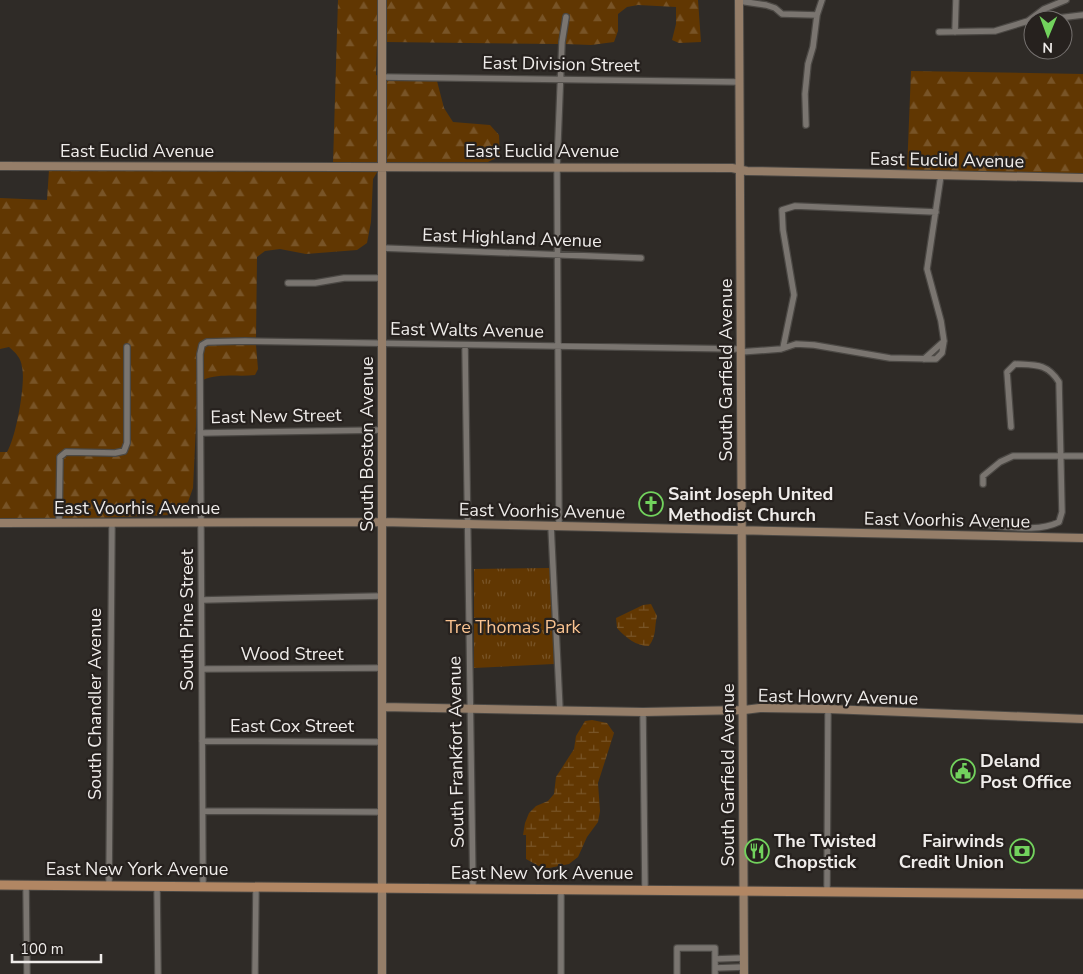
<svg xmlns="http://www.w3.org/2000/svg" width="1083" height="974" font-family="'Nunito Sans',sans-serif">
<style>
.forest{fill:url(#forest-firs)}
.wetland{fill:url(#wetland-marsh)}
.park{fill:url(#park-tufts)}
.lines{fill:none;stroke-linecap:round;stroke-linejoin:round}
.street-casing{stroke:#4b4844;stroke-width:8}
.secondary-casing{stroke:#4b4844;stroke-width:10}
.primary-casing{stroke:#4b4844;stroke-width:11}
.street{stroke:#7a7570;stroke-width:5.5}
.secondary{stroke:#957e69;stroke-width:8}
.primary{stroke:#b18663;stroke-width:9}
.labels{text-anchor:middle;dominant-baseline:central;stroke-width:4.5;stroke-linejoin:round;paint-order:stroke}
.street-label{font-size:18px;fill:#efecea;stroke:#26211e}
.poi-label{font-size:18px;font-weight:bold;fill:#efecea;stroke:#26211e;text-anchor:start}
.park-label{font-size:18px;fill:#fbc491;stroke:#26211e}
</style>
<defs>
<pattern id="forest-firs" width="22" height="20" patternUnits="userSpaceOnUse" patternTransform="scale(1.25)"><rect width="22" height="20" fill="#613702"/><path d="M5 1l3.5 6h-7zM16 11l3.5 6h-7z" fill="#785427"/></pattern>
<pattern id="wetland-marsh" width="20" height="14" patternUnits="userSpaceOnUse" patternTransform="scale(1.25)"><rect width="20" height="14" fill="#613702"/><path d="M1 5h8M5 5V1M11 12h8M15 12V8" fill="none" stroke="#785427"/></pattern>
<pattern id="park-tufts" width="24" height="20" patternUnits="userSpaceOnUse" patternTransform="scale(1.25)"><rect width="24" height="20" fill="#613702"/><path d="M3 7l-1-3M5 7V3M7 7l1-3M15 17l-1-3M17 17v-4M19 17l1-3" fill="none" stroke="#785427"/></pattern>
</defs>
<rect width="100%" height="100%" fill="#2f2b27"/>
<path class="forest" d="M 338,0 L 379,0 L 379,42 L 377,42 L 376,75 L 379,76 L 379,162 L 333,163 Z
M 385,0 L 698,0 L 701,42 L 679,43 L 672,40 L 676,24 L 676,7 L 638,5 L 627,7 L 618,14 L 618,31 L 614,42 L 591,45 L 565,44 L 570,15 L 564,13 L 559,44 L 385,42 Z
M 911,71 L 1083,74 L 1083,175 L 907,171 Z
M 385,80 L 437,81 L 444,108 L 453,122 L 490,125 L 499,135 L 500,156 L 488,162 L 385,162 Z
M 379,169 L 373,179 L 371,222 L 367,243 L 357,250 L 306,254 L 280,249 L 265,251 L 257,257 L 256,338 L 207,338 L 199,344 L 197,350 L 197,405 L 193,488 L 188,502 L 169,515 L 45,520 L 0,520 L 0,452 L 7,452 C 16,438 26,382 22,367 C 21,358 16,353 9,347 L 0,349 L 0,198 L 47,200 L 49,170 Z
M 208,345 L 256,345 L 258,369 L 255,375 C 239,377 219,373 203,380 L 203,351 L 205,347 Z"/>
<path class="wetland" d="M 651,604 L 657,616 C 654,628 657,635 649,646 C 636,646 626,638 617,628 L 616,618 L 643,605 Z
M 592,720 L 607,723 L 614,733 L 598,783 L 600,811 L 598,822 L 587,837 L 578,857 L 569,864 L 544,869 L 526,859 L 526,835 L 523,835 L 525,823 L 529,813 L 536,806 L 548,801 L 554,794 L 556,777 L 574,749 L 576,736 L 585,721 Z"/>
<path class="park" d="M 550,568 L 554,664 L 474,668 L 474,569 Z"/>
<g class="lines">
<g class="street-casing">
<path id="street" d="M 739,1 L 766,5 L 775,8 L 782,14 L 817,15
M 1042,20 L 1083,15
M 1033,21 L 1028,21 L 1044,9 L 1066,0
M 939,32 L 995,31 L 1028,21
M 955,32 L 956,0
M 382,77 L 739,82
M 806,125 L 805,94 L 808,64 L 813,47 L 817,15 L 822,0
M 382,248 L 641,258
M 288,283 L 315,283 L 344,278 L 382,278
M 465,345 L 473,888
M 783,348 L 794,295 L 783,230 L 782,210 L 795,206 L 936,212
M 740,352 L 781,349 L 796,344 L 814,345 L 890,358 L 936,359 L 942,353 L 944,341 L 941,321 L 927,269 L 941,175
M 924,359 L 944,341
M 201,433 L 382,430
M 983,484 L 983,476 L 1000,462 L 1013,456 L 1083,456
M 59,523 L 60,457 L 66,452 L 115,453 L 124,451 L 127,443 L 127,347
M 983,525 C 1007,526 1037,533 1059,522 L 1062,512 L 1059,382 C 1047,363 1035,365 1015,364 L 1007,372 L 1011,427
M 551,526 L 560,711
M 559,526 L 557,166 L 562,42 L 566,17
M 202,600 L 382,596
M 202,669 L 382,668
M 643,712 L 645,890
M 202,741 L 382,742
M 203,811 L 382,812
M 26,885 L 27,974
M 109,885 L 112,523
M 157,886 L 158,974
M 203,886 L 200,354 L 202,345 L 207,342 L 245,341 L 740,349
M 827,891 L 828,709
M 715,959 L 743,958
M 715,968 L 744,967
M 255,974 L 256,887
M 561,974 L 561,889
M 677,974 L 677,948 L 715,948 L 715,974"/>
</g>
<g class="secondary-casing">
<path id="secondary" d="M 739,0 L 744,974
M 0,166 L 732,168 L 747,171 L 1083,178
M 0,523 L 382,522 L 1083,538
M 382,707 L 643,712 L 744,710 L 760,708 L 828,709 L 1083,719
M 382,974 L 382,0"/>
</g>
<g class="primary-casing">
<path id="primary" d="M 0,885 L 1083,894"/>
</g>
<use href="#street" class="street"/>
<use href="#secondary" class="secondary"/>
<use href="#primary" class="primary"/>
</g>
<defs>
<g id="church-ring" transform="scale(1.25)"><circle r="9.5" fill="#26211e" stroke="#72d25d" stroke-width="1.5"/><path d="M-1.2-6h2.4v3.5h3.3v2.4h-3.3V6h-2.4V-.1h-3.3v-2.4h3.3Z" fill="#72d25d"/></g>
<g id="civic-ring" transform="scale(1.25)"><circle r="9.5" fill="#26211e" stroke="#72d25d" stroke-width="1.5"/><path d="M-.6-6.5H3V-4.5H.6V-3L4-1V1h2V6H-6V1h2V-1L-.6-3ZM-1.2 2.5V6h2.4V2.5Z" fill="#72d25d"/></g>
<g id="restaurant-ring" transform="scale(1.25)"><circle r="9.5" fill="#26211e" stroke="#72d25d" stroke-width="1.5"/><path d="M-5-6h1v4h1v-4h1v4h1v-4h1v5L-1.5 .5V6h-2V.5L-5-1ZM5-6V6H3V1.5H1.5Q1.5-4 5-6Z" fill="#72d25d"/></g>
<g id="bank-ring" transform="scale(1.25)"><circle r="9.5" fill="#26211e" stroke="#72d25d" stroke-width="1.5"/><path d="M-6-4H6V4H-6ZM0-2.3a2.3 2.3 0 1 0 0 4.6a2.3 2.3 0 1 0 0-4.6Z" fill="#72d25d"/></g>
</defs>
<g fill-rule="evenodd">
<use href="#church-ring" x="651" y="504"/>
<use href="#civic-ring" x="963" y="771"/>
<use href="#restaurant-ring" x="757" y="851"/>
<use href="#bank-ring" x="1022" y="851"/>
</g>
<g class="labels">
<g class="street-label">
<text transform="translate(561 64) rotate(1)">East Division Street</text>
<text x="137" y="151">East Euclid Avenue</text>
<text x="542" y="151">East Euclid Avenue</text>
<text transform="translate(947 160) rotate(1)">East Euclid Avenue</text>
<text transform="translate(512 238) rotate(2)">East Highland Avenue</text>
<text transform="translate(467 330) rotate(1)">East Walts Avenue</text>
<text transform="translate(726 370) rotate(-90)">South Garfield Avenue</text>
<text transform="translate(276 416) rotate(-1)">East New Street</text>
<text transform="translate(367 444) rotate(-90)">South Boston Avenue</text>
<text x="137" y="508">East Voorhis Avenue</text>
<text transform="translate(542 511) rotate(1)">East Voorhis Avenue</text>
<text transform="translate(947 520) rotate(1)">East Voorhis Avenue</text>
<text transform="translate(187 620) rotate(-90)">South Pine Street</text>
<text x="292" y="654">Wood Street</text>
<text transform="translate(838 697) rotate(1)">East Howry Avenue</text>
<text transform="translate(95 704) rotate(-90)">South Chandler Avenue</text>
<text x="292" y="726">East Cox Street</text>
<text transform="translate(456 752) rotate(-91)">South Frankfort Avenue</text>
<text transform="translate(728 775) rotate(-90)">South Garfield Avenue</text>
<text x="137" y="869">East New York Avenue</text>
<text x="542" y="873">East New York Avenue</text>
</g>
<g class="poi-label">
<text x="668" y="494">Saint Joseph United<tspan x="668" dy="21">Methodist Church</tspan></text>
<text x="980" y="761">Deland<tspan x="980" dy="21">Post Office</tspan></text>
<text x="774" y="841">The Twisted<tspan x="774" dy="21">Chopstick</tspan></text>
<text x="1004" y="841" text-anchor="end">Fairwinds<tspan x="1004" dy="21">Credit Union</tspan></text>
</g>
<g class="park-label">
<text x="513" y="627">Tre Thomas Park</text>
</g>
</g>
<g transform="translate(1048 35) rotate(181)"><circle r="24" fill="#26211e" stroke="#767270"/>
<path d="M0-4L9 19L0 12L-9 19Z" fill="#72d25d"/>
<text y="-8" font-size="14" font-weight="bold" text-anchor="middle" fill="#efecea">N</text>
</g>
<path d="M12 954v8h89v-8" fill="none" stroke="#efecea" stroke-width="2.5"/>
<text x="20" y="954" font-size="15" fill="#efecea" stroke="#26211e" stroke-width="4" paint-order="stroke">100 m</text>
</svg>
